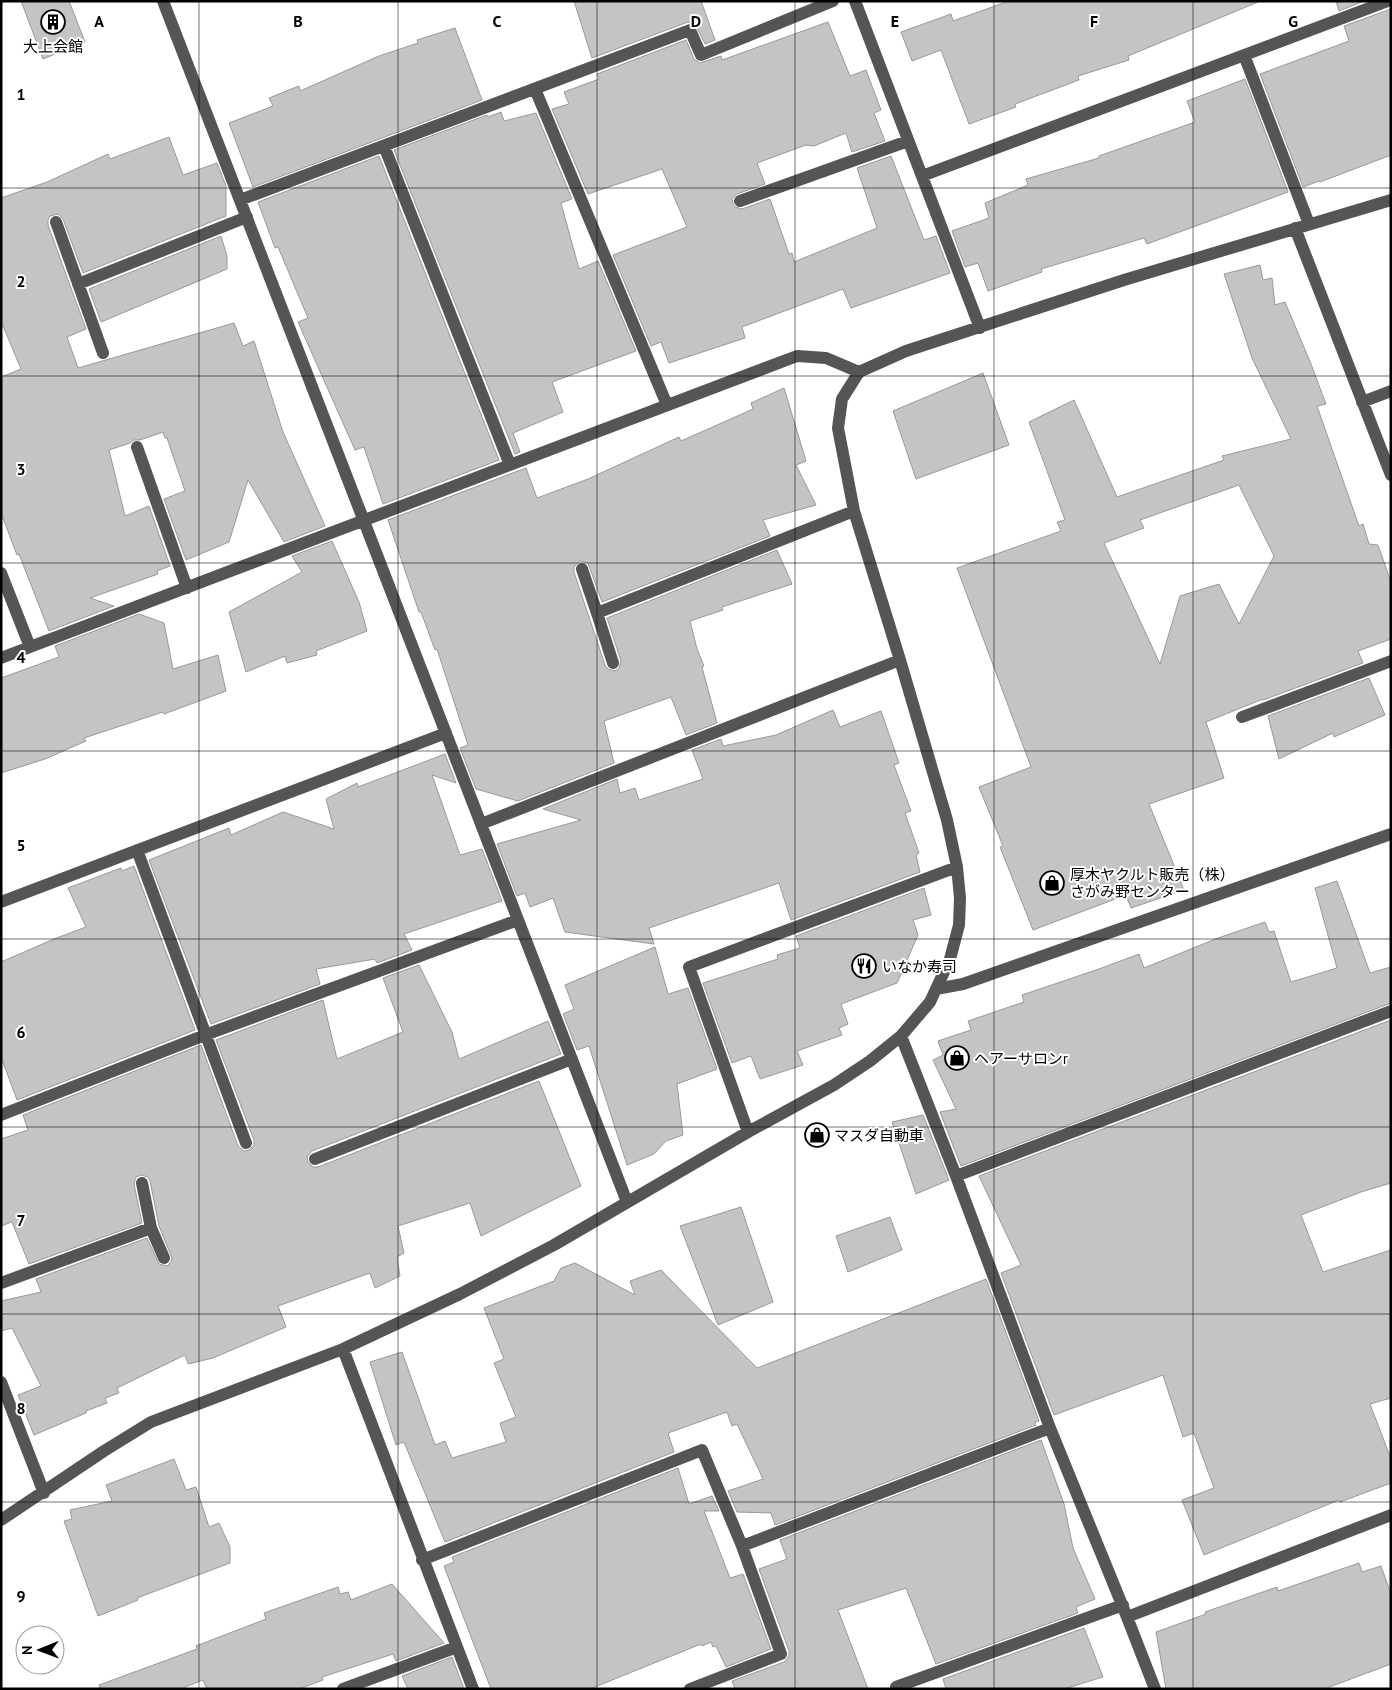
<svg xmlns="http://www.w3.org/2000/svg" width="1392" height="1690" font-family="'PT Sans','Noto Sans JP',sans-serif">
<style>
.building{fill:#c4c4c4;stroke:#999;fill-rule:evenodd}
.lines{fill:none;stroke-linecap:round;stroke-linejoin:round}
.minor{stroke:#555;stroke-width:12}
.grid{fill:none;stroke:#000;stroke-width:1;stroke-opacity:0.55}
.labels{text-anchor:middle;dominant-baseline:central;stroke-width:4;stroke-linejoin:round;paint-order:stroke}
.poi-label{font-size:15px;fill:#000;stroke:#fff;text-anchor:start}
.grid-label{font-size:16px;text-anchor:middle;font-weight:bold;fill:#000;stroke:#fff;stroke-width:4;stroke-linejoin:round;paint-order:stroke}
</style>
<rect width="100%" height="100%" fill="#fff"/>
<path class="building" d="M 21,1 L 69,1 L 85,42 L 43,59 Z
M 574,1 L 701,1 L 715,40 L 705,44 L 695,24 L 688,22 L 592,58 Z
M 1009,1 L 1258,1 L 1258,2 L 1128,56 L 1129,60 L 1078,76 L 1079,80 L 1015,104 L 1016,107 L 969,124 L 941,50 L 912,61 L 901,32 L 951,14 L 953,21 Z
M 1336,1 L 1364,1 L 1339,11 Z
M 1391,9 L 1391,155 L 1320,182 L 1319,181 L 1303,187 L 1260,74 L 1349,41 L 1344,26 Z
M 828,22 L 850,76 L 866,70 L 881,110 L 874,113 L 885,141 L 852,152 L 846,133 L 814,146 L 806,145 L 757,163 L 765,184 L 737,194 L 732,199 L 733,204 L 735,207 L 742,209 L 770,199 L 789,254 L 792,253 L 794,262 L 877,228 L 857,168 L 891,156 L 924,240 L 936,236 L 950,273 L 851,308 L 843,289 L 742,327 L 745,338 L 669,363 L 661,342 L 651,346 L 613,255 L 687,227 L 662,169 L 588,194 L 552,109 L 569,104 L 564,92 L 599,79 L 597,74 L 686,40 L 694,59 L 700,63 L 721,56 L 722,60 Z
M 455,28 L 482,100 L 253,187 L 229,123 L 273,106 L 269,98 L 299,86 L 300,91 L 379,56 L 418,43 L 417,40 Z
M 1245,79 L 1288,192 L 1147,244 L 1144,238 L 1041,269 L 1042,272 L 988,291 L 978,263 L 965,267 L 952,231 L 989,218 L 985,203 L 1028,185 L 1026,179 L 1099,158 L 1099,156 L 1195,122 L 1187,101 Z
M 501,112 L 504,121 L 536,113 L 572,199 L 561,203 L 579,269 L 598,261 L 636,351 L 552,382 L 563,412 L 513,433 L 520,452 L 515,454 L 394,150 L 487,115 L 488,117 Z
M 169,137 L 183,175 L 217,163 L 226,186 L 226,216 L 83,273 L 63,219 L 58,214 L 50,216 L 48,220 L 48,225 L 86,329 L 67,337 L 78,368 L 234,323 L 243,346 L 254,341 L 283,432 L 325,526 L 284,542 L 248,480 L 229,542 L 186,560 L 164,499 L 185,491 L 167,438 L 165,438 L 163,432 L 140,440 L 134,440 L 130,443 L 109,450 L 125,516 L 149,506 L 170,566 L 157,571 L 158,574 L 90,598 L 114,606 L 49,631 L 19,554 L 17,555 L 1,513 L 1,377 L 21,369 L 1,321 L 1,198 L 47,182 L 108,154 L 110,159 Z
M 379,156 L 499,460 L 383,504 L 364,447 L 355,450 L 298,322 L 308,318 L 278,247 L 275,248 L 258,202 Z
M 221,236 L 227,256 L 227,269 L 101,322 L 89,289 Z
M 1260,265 L 1263,280 L 1272,278 L 1275,305 L 1285,302 L 1311,364 L 1326,404 L 1317,406 L 1359,526 L 1363,524 L 1369,544 L 1378,545 L 1391,582 L 1391,639 L 1358,651 L 1363,663 L 1263,700 L 1263,699 L 1206,722 L 1224,778 L 1149,804 L 1184,890 L 1131,908 L 1126,895 L 1033,930 L 1000,847 L 1003,846 L 979,787 L 1031,767 L 957,568 L 1061,531 L 1057,522 L 1065,520 L 1029,422 L 1074,400 L 1117,497 L 1224,460 L 1222,456 L 1291,439 L 1252,358 L 1224,274 ZM 1239,485 L 1274,556 L 1239,624 L 1219,584 L 1180,596 L 1160,664 L 1104,543 L 1144,528 L 1140,520 Z
M 983,373 L 1009,445 L 916,479 L 893,411 Z
M 784,388 L 806,461 L 796,465 L 816,505 L 763,520 L 770,536 L 602,602 L 588,563 L 580,561 L 574,567 L 574,572 L 605,665 L 608,669 L 615,671 L 619,668 L 621,661 L 607,618 L 777,550 L 792,584 L 722,607 L 723,610 L 690,621 L 697,649 L 704,666 L 702,667 L 717,723 L 686,735 L 671,697 L 604,721 L 614,763 L 518,801 L 476,789 L 460,748 L 468,745 L 437,649 L 435,650 L 421,612 L 419,612 L 388,520 L 526,468 L 537,498 L 588,479 L 679,437 L 681,441 L 753,409 L 751,403 Z
M 332,541 L 359,602 L 367,631 L 316,651 L 317,655 L 287,663 L 285,656 L 246,672 L 229,612 L 302,572 L 292,556 Z
M 139,614 L 164,623 L 173,669 L 218,655 L 226,691 L 164,714 L 163,712 L 84,738 L 86,741 L 45,759 L 1,773 L 1,678 L 59,657 L 55,646 Z
M 1369,678 L 1385,715 L 1334,737 L 1333,733 L 1279,759 L 1268,716 Z
M 833,710 L 840,727 L 881,711 L 899,763 L 894,765 L 911,811 L 905,813 L 919,853 L 916,855 L 920,872 L 791,920 L 779,883 L 649,928 L 654,944 L 565,932 L 553,898 L 530,907 L 525,893 L 517,896 L 497,844 L 581,820 L 543,809 L 617,779 L 620,793 L 635,788 L 639,800 L 703,779 L 692,750 L 721,739 L 723,746 L 776,735 Z
M 445,754 L 456,783 L 432,775 L 460,855 L 482,849 L 502,901 L 404,934 L 412,950 L 377,963 L 375,959 L 316,969 L 320,984 L 211,1024 L 149,860 L 229,828 L 231,835 L 283,812 L 334,829 L 326,799 L 357,783 L 358,787 Z
M 134,866 L 195,1030 L 17,1100 L 1,1057 L 1,962 L 54,939 L 86,927 L 68,888 L 121,868 L 122,871 Z
M 1337,881 L 1370,973 L 1391,967 L 1391,1003 L 961,1166 L 940,1112 L 956,1109 L 933,1060 L 943,1055 L 938,1041 L 971,1030 L 968,1021 L 1024,1002 L 1022,995 L 1099,969 L 1139,954 L 1144,968 L 1218,938 L 1265,922 L 1269,932 L 1274,931 L 1291,982 L 1337,968 L 1315,888 Z
M 924,888 L 931,915 L 913,920 L 918,935 L 897,983 L 841,1004 L 848,1024 L 839,1028 L 842,1035 L 797,1051 L 803,1065 L 760,1079 L 751,1056 L 732,1063 L 703,983 L 778,959 L 777,955 L 800,948 L 796,936 Z
M 655,947 L 668,994 L 688,988 L 717,1069 L 677,1084 L 683,1135 L 666,1141 L 654,1154 L 627,1165 L 589,1046 L 577,1050 L 563,1014 L 574,1009 L 565,985 Z
M 419,965 L 452,1032 L 459,1059 L 548,1021 L 561,1054 L 312,1151 L 307,1157 L 308,1162 L 313,1167 L 318,1167 L 539,1081 L 581,1186 L 481,1236 L 470,1203 L 398,1226 L 404,1253 L 397,1257 L 400,1276 L 375,1288 L 370,1273 L 278,1306 L 286,1327 L 213,1358 L 188,1364 L 185,1355 L 117,1388 L 119,1393 L 105,1398 L 107,1403 L 86,1411 L 86,1413 L 34,1435 L 18,1395 L 41,1386 L 12,1328 L 1,1331 L 1,1301 L 41,1292 L 36,1279 L 147,1238 L 159,1264 L 167,1266 L 171,1262 L 172,1258 L 159,1226 L 150,1181 L 148,1177 L 141,1175 L 136,1177 L 134,1184 L 142,1223 L 29,1264 L 12,1222 L 1,1226 L 1,1139 L 28,1130 L 23,1115 L 201,1045 L 238,1146 L 244,1151 L 249,1150 L 254,1145 L 254,1140 L 216,1040 L 323,1000 L 337,1059 L 403,1032 L 383,978 Z
M 1391,1020 L 1391,1183 L 1361,1192 L 1301,1215 L 1323,1272 L 1391,1250 L 1391,1398 L 1370,1404 L 1391,1459 L 1391,1483 L 1340,1502 L 1339,1500 L 1204,1555 L 1182,1500 L 1214,1488 L 1194,1433 L 1183,1437 L 1163,1375 L 1054,1415 L 1001,1273 L 1021,1265 L 979,1176 Z
M 923,1115 L 949,1180 L 916,1194 L 892,1122 Z
M 741,1207 L 773,1302 L 718,1325 L 680,1226 Z
M 890,1217 L 902,1250 L 848,1272 L 836,1236 Z
M 575,1263 L 635,1295 L 630,1281 L 661,1270 L 757,1368 L 986,1279 L 1039,1421 L 1035,1422 L 1036,1425 L 775,1525 L 771,1513 L 737,1512 L 728,1491 L 763,1479 L 737,1424 L 732,1426 L 727,1412 L 668,1433 L 674,1452 L 445,1542 L 404,1442 L 396,1445 L 370,1362 L 402,1352 L 435,1445 L 445,1441 L 452,1458 L 506,1442 L 500,1423 L 516,1417 L 494,1363 L 504,1359 L 484,1308 L 554,1281 L 561,1268 Z
M 1041,1440 L 1064,1504 L 1073,1548 L 1095,1599 L 1076,1607 L 1078,1613 L 936,1664 L 906,1588 L 838,1610 L 868,1689 L 735,1689 L 732,1681 L 784,1662 L 789,1656 L 789,1651 L 759,1569 L 787,1559 L 780,1540 Z
M 174,1459 L 186,1490 L 196,1487 L 209,1527 L 219,1523 L 230,1547 L 230,1563 L 137,1598 L 138,1600 L 98,1616 L 64,1521 L 72,1519 L 70,1510 L 112,1501 L 106,1485 Z
M 678,1468 L 689,1504 L 712,1496 L 719,1511 L 704,1511 L 730,1578 L 743,1574 L 771,1649 L 726,1667 L 716,1646 L 713,1647 L 711,1642 L 702,1646 L 701,1644 L 590,1689 L 491,1689 L 444,1566 L 454,1562 L 452,1557 Z
M 1359,1563 L 1362,1572 L 1381,1566 L 1391,1594 L 1391,1664 L 1324,1689 L 1166,1689 L 1156,1632 L 1206,1614 L 1205,1612 L 1277,1587 L 1278,1591 Z
M 392,1584 L 444,1643 L 396,1661 L 393,1654 L 322,1677 L 323,1680 L 299,1689 L 207,1689 L 203,1680 L 180,1689 L 100,1689 L 99,1685 L 197,1649 L 196,1646 L 266,1619 L 264,1613 L 338,1587 L 340,1594 L 348,1592 L 351,1600 Z
M 1084,1628 L 1103,1677 L 1064,1689 L 946,1689 L 943,1679 Z
M 452,1657 L 464,1689 L 408,1689 L 402,1676 Z"/>
<g class="lines">
<path class="minor" d="M 163,1 L 627,1202
M 855,1 L 980,328
M 1244,55 L 1309,224
M 535,89 L 667,405
M 384,146 L 510,465
M 922,176 L 1388,1
M 240,200 L 690,30 L 701,55 L 833,1
M 740,201 L 908,141
M 56,222 L 103,353
M 1295,228 L 1391,475
M 78,284 L 247,217
M 1362,402 L 1391,391
M 137,447 L 187,588
M 582,569 L 597,613
M 1,573 L 30,647
M 1,658 L 797,356 L 826,358 L 859,372
M 613,663 L 597,613 L 854,511
M 1242,717 L 1391,661
M 481,824 L 900,660
M 137,850 L 246,1143
M 1,902 L 446,733
M 936,989 L 963,984 L 1391,834
M 901,1036 L 956,1176 L 1050,1428 L 1127,1617 L 1155,1689
M 1,1115 L 205,1035 L 518,920
M 748,1132 L 689,967 L 957,867
M 315,1159 L 572,1059
M 956,1176 L 1391,1011
M 142,1183 L 151,1228 L 164,1258
M 1,1283 L 151,1228
M 343,1349 L 473,1689
M 1,1382 L 44,1493
M 1,1520 L 104,1451 L 151,1422 L 343,1349 L 460,1294 L 554,1245 L 748,1132 L 834,1085 L 870,1061 L 901,1036 L 930,1002 L 950,959 L 959,925 L 960,898 L 957,867 L 947,820 L 900,660 L 854,511 L 838,428 L 842,399 L 859,372 L 906,351 L 1124,280 L 1391,200
M 742,1546 L 1050,1428
M 422,1560 L 702,1450 L 742,1546 L 781,1654 L 690,1689
M 1127,1617 L 1391,1515
M 343,1689 L 457,1647
M 897,1689 L 896,1687 L 1123,1605"/>
</g>
<path class="grid" d="M 199,1 L 199,1689M 398,1 L 398,1689M 597,1 L 597,1689M 795,1 L 795,1689M 994,1 L 994,1689M 1193,1 L 1193,1689M 1,188 L 1391,188M 1,376 L 1391,376M 1,563 L 1391,563M 1,751 L 1391,751M 1,939 L 1391,939M 1,1127 L 1391,1127M 1,1314 L 1391,1314M 1,1502 L 1391,1502"/>
<defs>
<g id="building-ring" transform="scale(1.25)"><circle r="9.5" fill="#fff" stroke="#000" stroke-width="1.5"/><path d="M-4-6H4V6H1V3H-1V6H-4ZM-2.5-4.3h1.7v1.8h-1.7ZM.8-4.3h1.7v1.8H.8ZM-2.5-1h1.7V.8h-1.7ZM.8-1h1.7V.8H.8Z" fill="#000"/></g>
<g id="shop-ring" transform="scale(1.25)"><circle r="9.5" fill="#fff" stroke="#000" stroke-width="1.5"/><path d="M-5-2.5h2.3a2.7 3.5 0 0 1 5.4 0H5L5.5 6h-11ZM-1.5-2.5h3a1.5 2.3 0 0 0-3 0Z" fill="#000"/></g>
<g id="restaurant-ring" transform="scale(1.25)"><circle r="9.5" fill="#fff" stroke="#000" stroke-width="1.5"/><path d="M-5-6h1v4h1v-4h1v4h1v-4h1v5L-1.5 .5V6h-2V.5L-5-1ZM5-6V6H3V1.5H1.5Q1.5-4 5-6Z" fill="#000"/></g>
</defs>
<g fill-rule="evenodd">
<use href="#building-ring" x="53" y="22"/>
<use href="#shop-ring" x="1052" y="883"/>
<use href="#restaurant-ring" x="864" y="966"/>
<use href="#shop-ring" x="957" y="1058"/>
<use href="#shop-ring" x="817" y="1135"/>
</g>
<g class="labels">
<g class="poi-label">
<text x="53" y="46" text-anchor="middle">大上会館</text>
<text x="1070" y="874">厚木ヤクルト販売（株）<tspan x="1070" dy="17">さがみ野センター</tspan></text>
<text x="882" y="966">いなか寿司</text>
<text x="974" y="1058">ヘアーサロンr</text>
<text x="834" y="1135">マスダ自動車</text>
</g>
</g>
<g class="grid-label">
<text x="99" y="27">A</text>
<text x="298" y="27">B</text>
<text x="497" y="27">C</text>
<text x="696" y="27">D</text>
<text x="895" y="27">E</text>
<text x="1094" y="27">F</text>
<text x="1293" y="27">G</text>
<text x="21" y="100">1</text>
<text x="21" y="287">2</text>
<text x="21" y="475">3</text>
<text x="21" y="663">4</text>
<text x="21" y="851">5</text>
<text x="21" y="1038">6</text>
<text x="21" y="1226">7</text>
<text x="21" y="1414">8</text>
<text x="21" y="1602">9</text>
</g>
<rect width="1392" height="1690" fill="none" stroke="#000000" stroke-width="5"/>
<g transform="translate(40 1650) rotate(269)"><circle r="24" fill="#ffffff" stroke="#999999"/>
<path d="M0-4L9 19L0 12L-9 19Z" fill="#000000"/>
<text y="-8" font-size="14" font-weight="bold" text-anchor="middle" fill="#000000">N</text>
</g>
</svg>
